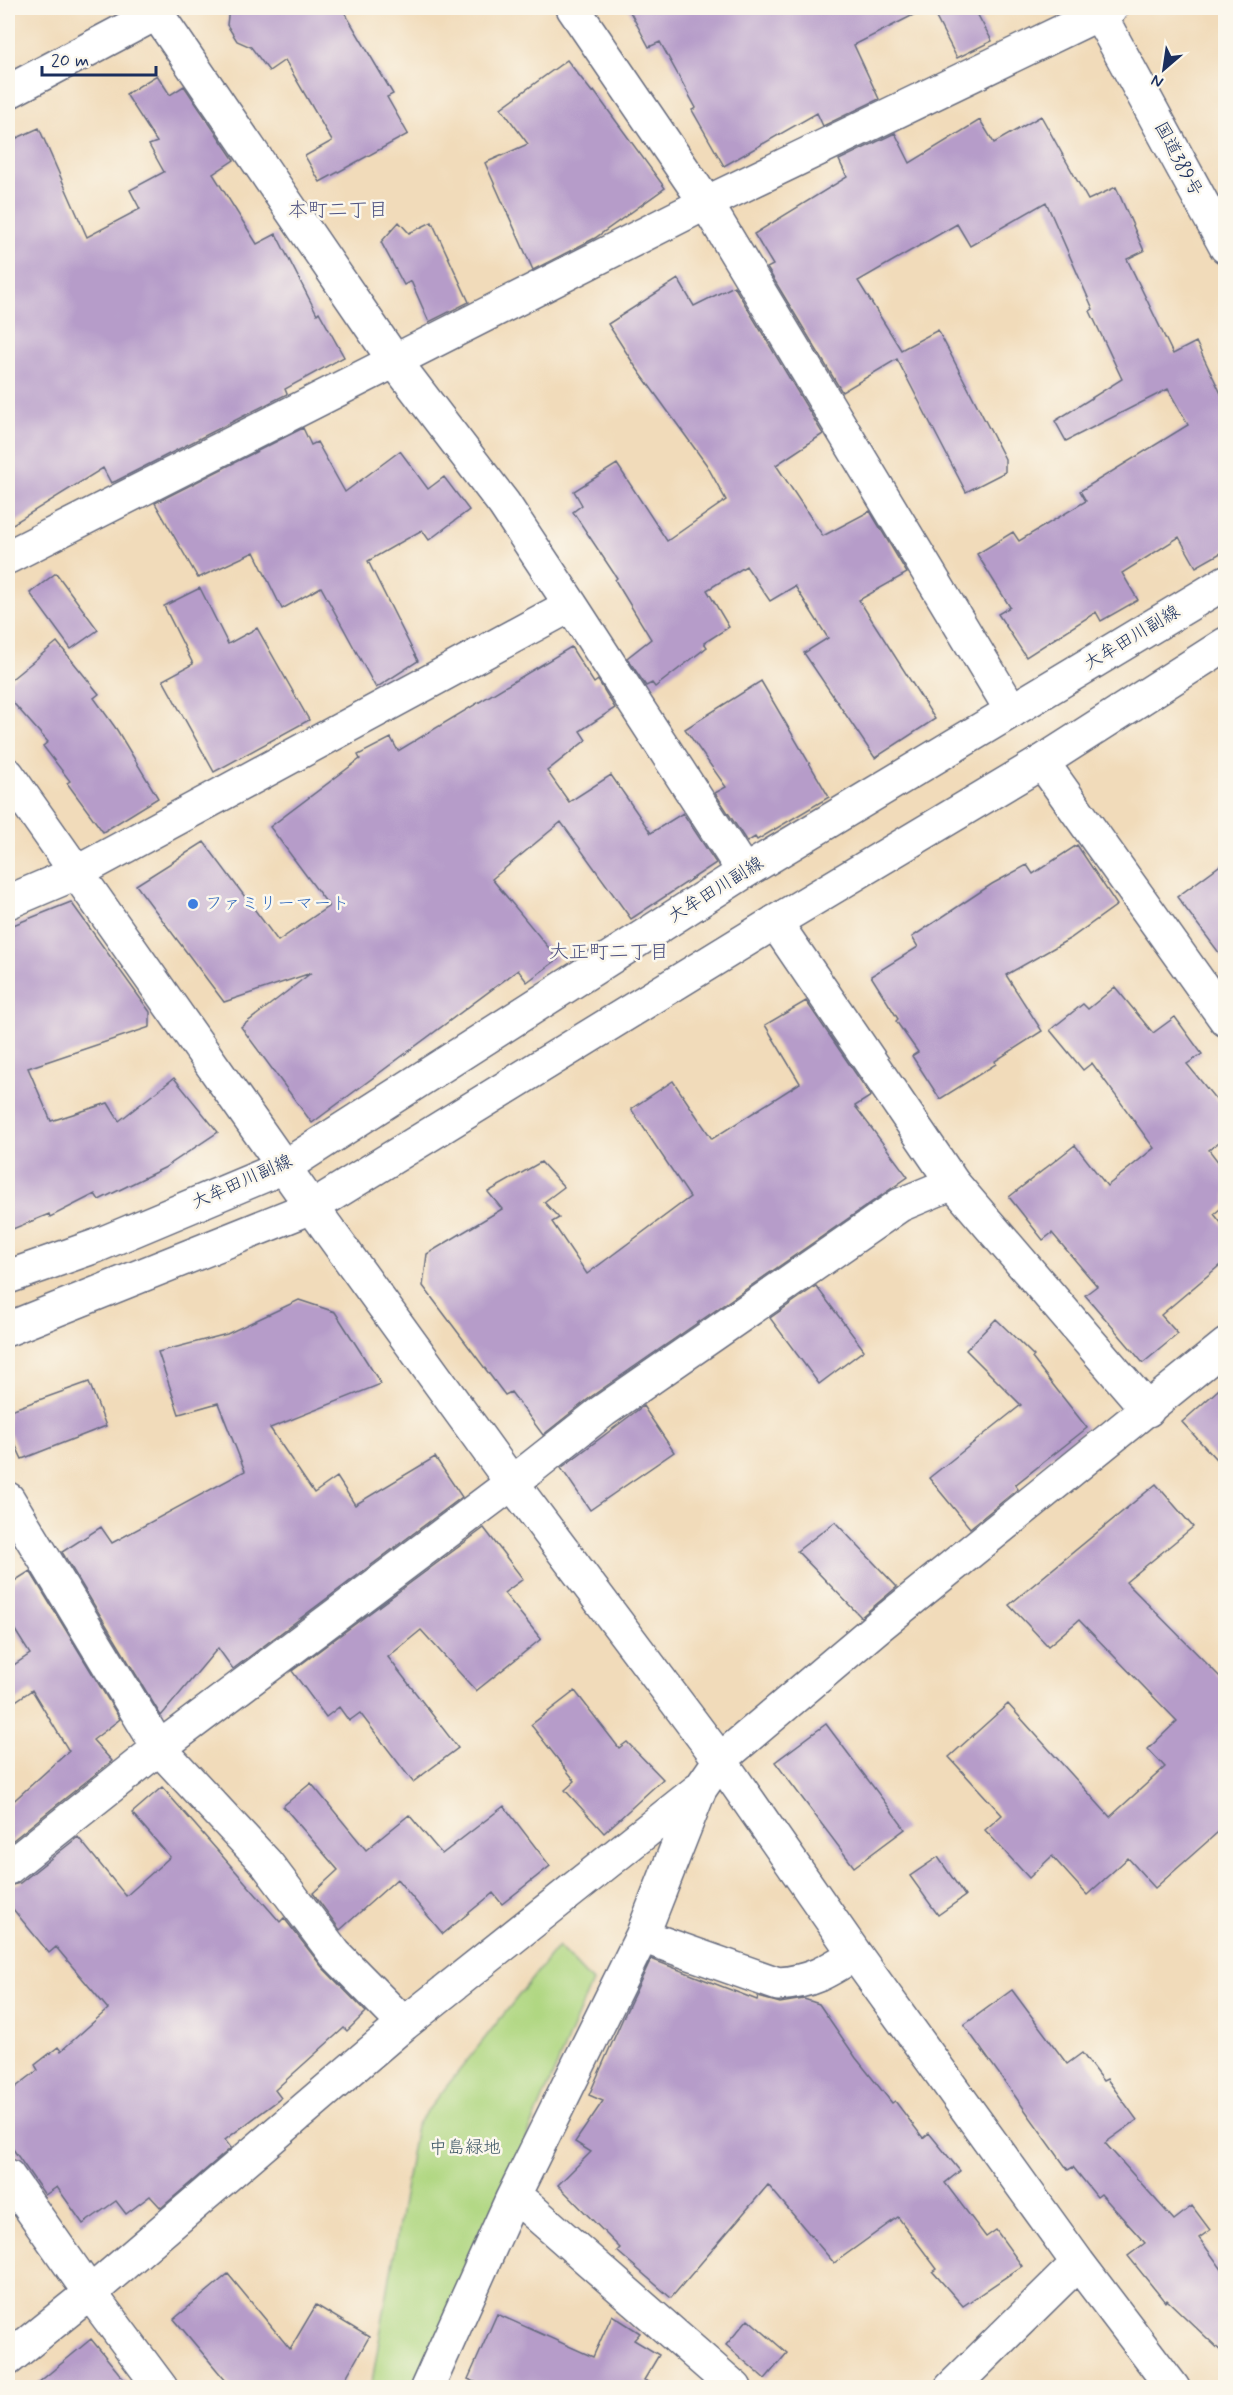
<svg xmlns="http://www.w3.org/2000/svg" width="1233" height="2395" font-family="Mynerve,'Klee One',sans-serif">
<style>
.green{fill:#b0d782;stroke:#668370;stroke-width:1.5}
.building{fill:#b69cc9}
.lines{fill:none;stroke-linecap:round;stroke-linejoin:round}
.minor-casing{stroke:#666b7e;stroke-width:36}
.primary-casing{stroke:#666b7e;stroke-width:36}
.trunk-casing{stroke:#666b7e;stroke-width:36}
.minor{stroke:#fff;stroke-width:33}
.primary{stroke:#fff;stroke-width:33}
.trunk{stroke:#fff;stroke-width:33}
.shop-dot{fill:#3f7fe0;stroke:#fbf7ec;stroke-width:2}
.labels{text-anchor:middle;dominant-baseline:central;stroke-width:5;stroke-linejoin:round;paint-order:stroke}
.street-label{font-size:18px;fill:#1b2f5e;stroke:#fbf7ec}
.shop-label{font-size:18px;fill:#366cbe;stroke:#fbf7ec;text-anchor:start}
.park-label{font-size:18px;fill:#405967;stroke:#fbf7ec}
.neighbourhood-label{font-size:20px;fill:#515583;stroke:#fbf7ec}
</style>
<rect width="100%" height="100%" fill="#fbf7ec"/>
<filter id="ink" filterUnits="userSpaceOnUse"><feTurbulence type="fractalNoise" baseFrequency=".0167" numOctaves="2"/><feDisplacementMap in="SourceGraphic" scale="12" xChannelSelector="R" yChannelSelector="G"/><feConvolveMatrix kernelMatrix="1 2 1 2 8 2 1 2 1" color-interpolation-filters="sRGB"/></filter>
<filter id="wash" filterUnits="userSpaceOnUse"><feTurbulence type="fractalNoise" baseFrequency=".008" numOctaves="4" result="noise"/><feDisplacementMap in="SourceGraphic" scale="24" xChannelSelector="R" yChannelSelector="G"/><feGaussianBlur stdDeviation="1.35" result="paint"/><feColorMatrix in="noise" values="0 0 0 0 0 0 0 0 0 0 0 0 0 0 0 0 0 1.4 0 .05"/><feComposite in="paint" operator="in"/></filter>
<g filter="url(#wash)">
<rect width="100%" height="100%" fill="#f1dbba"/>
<path class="green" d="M 558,1946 L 592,1982 L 422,2387 L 371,2388 L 416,2125 Z"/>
<g id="blocks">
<path class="building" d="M 229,8 L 342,8 L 393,94 L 387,97 L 408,134 L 320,182 L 305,156 L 332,141 L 285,60 L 269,71 L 251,47 L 237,41 L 227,25 Z
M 628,8 L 927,8 L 854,45 L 879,99 L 823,126 L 817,113 L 724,166 L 692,110 L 696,108 L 660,42 L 649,47 Z
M 931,8 L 974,8 L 992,41 L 957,58 Z
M 567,60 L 592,92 L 594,91 L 665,188 L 595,238 L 533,270 L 485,163 L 528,144 L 501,108 Z
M 157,75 L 170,95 L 184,86 L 232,157 L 234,160 L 213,174 L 257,244 L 276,234 L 317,314 L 319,312 L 344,357 L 285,389 L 287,394 L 116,481 L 111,483 L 103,468 L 8,527 L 8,142 L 39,128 L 87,237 L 140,209 L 130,190 L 164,172 L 149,145 L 157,142 L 126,94 Z
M 1041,116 L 1088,200 L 1116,187 L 1144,251 L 1127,259 L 1173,354 L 1196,342 L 1226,404 L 1226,550 L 1196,567 L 1179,537 L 1122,573 L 1138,600 L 1101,621 L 1096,612 L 1026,657 L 998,614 L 1010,607 L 977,554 L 1013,532 L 1019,541 L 1086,501 L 1080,491 L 1188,425 L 1168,389 L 1066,441 L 1055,421 L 1122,379 L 1090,311 L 1093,309 L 1046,202 L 970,246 L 957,224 L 858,281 L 901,350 L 938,330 L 1005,459 L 1005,472 L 966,492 L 897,359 L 842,392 L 767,268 L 773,265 L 754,234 L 847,177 L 839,160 L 895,133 L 910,163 L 980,120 L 994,143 Z
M 399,222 L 409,233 L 432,222 L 469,302 L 429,322 L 411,281 L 404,285 L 381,242 Z
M 678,279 L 694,306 L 734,286 L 823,434 L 776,465 L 823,536 L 870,511 L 907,573 L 859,600 L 935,719 L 875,758 L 804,653 L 828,638 L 795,586 L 770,601 L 746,566 L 707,590 L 729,627 L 704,643 L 707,647 L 655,687 L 652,683 L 646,686 L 627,658 L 651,639 L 615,580 L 617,578 L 573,512 L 582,505 L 574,491 L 617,464 L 667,541 L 726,500 L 706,464 L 635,366 L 608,324 Z
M 303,428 L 311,445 L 317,442 L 345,492 L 400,451 L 428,489 L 444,477 L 469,510 L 429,540 L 422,530 L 368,561 L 418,661 L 376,688 L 321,587 L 282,609 L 254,552 L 198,578 L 155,503 Z
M 56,573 L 98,630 L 71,649 L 30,593 Z
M 200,588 L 228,644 L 257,628 L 309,720 L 214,772 L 163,680 L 193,664 L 164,606 Z
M 57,642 L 99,694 L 94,698 L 117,730 L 158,798 L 103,832 L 67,783 L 70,781 L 43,746 L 48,742 L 8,697 L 8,682 Z
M 571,647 L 594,683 L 598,680 L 615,708 L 580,731 L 586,740 L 547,771 L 569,802 L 611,775 L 651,833 L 683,813 L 716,863 L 631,919 L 561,822 L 492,879 L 558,959 L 527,982 L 518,970 L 312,1123 L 241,1027 L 311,973 L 224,1002 L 136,885 L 204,842 L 278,941 L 329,906 L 270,827 L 360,759 L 358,755 L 391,738 L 398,751 Z
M 761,681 L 829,797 L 757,840 L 755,837 L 747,842 L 715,793 L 726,787 L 685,729 Z
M 1077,845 L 1117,905 L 1071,938 L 1006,975 L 1042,1031 L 995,1061 L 996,1064 L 940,1099 L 912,1056 L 918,1052 L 896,1021 L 898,1019 L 871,976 L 918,947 L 912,937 L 992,884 L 1027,865 L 1033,874 Z
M 1226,861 L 1226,962 L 1177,897 Z
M 71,902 L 150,1012 L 150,1027 L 28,1068 L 51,1121 L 108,1103 L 119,1121 L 174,1078 L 218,1132 L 164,1168 L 99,1200 L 95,1194 L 50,1217 L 49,1214 L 8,1231 L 8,927 Z
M 1115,987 L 1153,1033 L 1175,1017 L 1202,1054 L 1187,1064 L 1226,1112 L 1226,1137 L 1209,1150 L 1226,1172 L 1226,1204 L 1214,1214 L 1226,1229 L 1226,1260 L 1161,1315 L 1178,1334 L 1143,1363 L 1085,1295 L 1097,1286 L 1052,1233 L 1043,1240 L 1009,1197 L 1075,1145 L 1107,1186 L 1154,1148 L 1092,1063 L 1083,1070 L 1050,1030 L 1083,1004 L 1088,1009 Z
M 806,1001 L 871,1096 L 855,1106 L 908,1177 L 592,1396 L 543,1435 L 511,1392 L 505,1395 L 423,1286 L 427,1254 L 502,1209 L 488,1192 L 541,1162 L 564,1187 L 544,1202 L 559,1218 L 552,1222 L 587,1274 L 690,1197 L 631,1109 L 673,1081 L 712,1139 L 800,1083 L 765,1025 Z
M 816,1286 L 864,1350 L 819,1384 L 770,1318 Z
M 299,1300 L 335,1312 L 381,1384 L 270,1428 L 314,1493 L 337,1477 L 355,1505 L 435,1457 L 462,1497 L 233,1669 L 218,1648 L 161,1716 L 62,1552 L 101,1527 L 112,1543 L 245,1471 L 218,1403 L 179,1414 L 158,1352 L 227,1334 Z
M 996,1319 L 1034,1356 L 1032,1358 L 1087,1428 L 1015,1485 L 1018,1489 L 970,1528 L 929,1478 L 1021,1405 L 966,1350 Z
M 89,1382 L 106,1426 L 22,1459 L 8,1429 L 8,1411 Z
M 1226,1383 L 1226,1470 L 1182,1422 Z
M 643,1406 L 674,1452 L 590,1510 L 561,1468 Z
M 1156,1484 L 1193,1527 L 1126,1582 L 1226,1683 L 1226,1825 L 1155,1888 L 1128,1858 L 1087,1895 L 1052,1856 L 1029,1878 L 985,1830 L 1002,1815 L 949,1757 L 1008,1704 L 1110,1817 L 1165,1767 L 1148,1749 L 1177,1721 L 1079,1620 L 1048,1646 L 1009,1605 Z
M 835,1522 L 897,1587 L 861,1617 L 797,1551 Z
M 484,1528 L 523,1579 L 504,1593 L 541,1639 L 476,1691 L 421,1630 L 388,1657 L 458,1748 L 413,1782 L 360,1713 L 349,1721 L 339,1707 L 326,1717 L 292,1671 Z
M 30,1571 L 120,1719 L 93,1740 L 112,1761 L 8,1844 L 8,1806 L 69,1751 L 32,1690 L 8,1706 L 8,1669 L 30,1654 L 8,1619 L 8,1585 Z
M 575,1691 L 619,1748 L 627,1742 L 663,1779 L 604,1833 L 565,1790 L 575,1781 L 531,1725 Z
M 826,1724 L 905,1829 L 854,1867 L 775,1762 Z
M 311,1783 L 366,1850 L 409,1815 L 442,1854 L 504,1806 L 550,1866 L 502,1904 L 493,1893 L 443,1934 L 397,1879 L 340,1930 L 313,1893 L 338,1870 L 283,1806 Z
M 162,1787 L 280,1922 L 284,1918 L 322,1967 L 366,2012 L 347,2031 L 344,2028 L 275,2090 L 281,2098 L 225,2140 L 231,2148 L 161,2208 L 150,2196 L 126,2214 L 116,2201 L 83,2224 L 57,2187 L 45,2195 L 8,2142 L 8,2093 L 38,2070 L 35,2065 L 58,2047 L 61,2051 L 108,2009 L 56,1947 L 49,1953 L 8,1903 L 8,1886 L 20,1883 L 78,1837 L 126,1896 L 170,1857 L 132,1813 Z
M 938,1857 L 965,1896 L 938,1915 L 910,1876 Z
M 651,1959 L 757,2000 L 758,1997 L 780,2003 L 804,1999 L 819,2004 L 856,2058 L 892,2103 L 895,2101 L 923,2138 L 929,2133 L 960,2171 L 945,2183 L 986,2237 L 996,2230 L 1022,2266 L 963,2306 L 933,2272 L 937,2269 L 898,2217 L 834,2263 L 768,2185 L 671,2298 L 617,2251 L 620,2248 L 558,2185 L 591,2152 L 575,2142 L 603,2101 L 589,2095 L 623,2018 Z
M 1012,1990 L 1067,2064 L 1082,2053 L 1103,2081 L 1107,2079 L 1137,2120 L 1105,2143 L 1174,2220 L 1192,2206 L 1210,2230 L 1199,2238 L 1226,2275 L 1226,2356 L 1167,2300 L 1165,2302 L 1128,2256 L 1145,2243 L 1101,2194 L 1097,2197 L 1073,2167 L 1068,2170 L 964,2025 Z
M 228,2274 L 290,2349 L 316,2305 L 369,2337 L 340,2388 L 231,2387 L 174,2319 Z
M 497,2314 L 593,2357 L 612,2315 L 640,2333 L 634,2340 L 659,2355 L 644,2380 L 662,2388 L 488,2388 L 468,2379 Z
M 748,2319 L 787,2353 L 765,2379 L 726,2345 Z
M 91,2339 L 131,2388 L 32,2388 Z"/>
</g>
</g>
<g filter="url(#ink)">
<use href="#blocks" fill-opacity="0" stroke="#666b7e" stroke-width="1.5"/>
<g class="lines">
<g class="minor-casing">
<path id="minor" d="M 153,8 L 394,360 L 504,504 L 571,605 L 744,872
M 573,8 L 706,203 L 1012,711
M 8,92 L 157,13
M 8,557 L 706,203 L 1111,8
M 1042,762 L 1226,1020
M 8,775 L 312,1207 L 512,1483 L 720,1760 L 855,1954 L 1078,2263 L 1173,2388
M 8,902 L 76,873 L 571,605
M 775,922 L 953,1183 L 1148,1410
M 8,1499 L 159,1748 L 267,1864 L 335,1954 L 404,2024
M 8,1868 L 159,1748 L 512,1483 L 603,1411 L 900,1205 L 953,1183
M 642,1936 L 778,1984 C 811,1982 828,1971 855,1954
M 8,2176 L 90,2293 L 161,2388
M 512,2199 L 526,2205 L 735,2388
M 8,2359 L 90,2293 L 404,2024 L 698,1790
M 427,2388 L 512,2199 L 642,1936 L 700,1789 L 720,1760 L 875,1629 L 1226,1345
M 951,2388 L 1078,2263"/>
</g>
<g class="primary-casing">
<path id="primary" d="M 8,1277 L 96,1246 L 284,1167 L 744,872 L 1226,582
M 8,1329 L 312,1207 L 775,922 L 1042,762 L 1226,644"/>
</g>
<g class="trunk-casing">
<path id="trunk" d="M 1096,8 L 1226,247"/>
</g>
<use href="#minor" class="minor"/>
<use href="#primary" class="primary"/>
<use href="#trunk" class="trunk"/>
</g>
</g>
<circle class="shop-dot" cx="193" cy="904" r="6"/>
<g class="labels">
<g class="street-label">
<text transform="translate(1178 159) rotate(62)">国道389号</text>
<text transform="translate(1132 638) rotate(-31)">大牟田川副線</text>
<text transform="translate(716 890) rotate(-32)">大牟田川副線</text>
<text transform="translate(242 1182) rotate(-24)">大牟田川副線</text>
</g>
<g class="shop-label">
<text x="205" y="904">ファミリーマート</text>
</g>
<g class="park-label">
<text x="465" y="2148">中島緑地</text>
</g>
<g class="neighbourhood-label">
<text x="338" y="210">本町二丁目</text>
<text x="609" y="952">大正町二丁目</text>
</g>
</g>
<rect width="1233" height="2395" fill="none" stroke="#fbf7ec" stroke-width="30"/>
<g transform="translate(1164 69) rotate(209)" stroke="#fbf7ec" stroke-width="4.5" paint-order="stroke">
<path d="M0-4.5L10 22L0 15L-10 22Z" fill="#1b2f5e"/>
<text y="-9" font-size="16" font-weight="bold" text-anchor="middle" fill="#1b2f5e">N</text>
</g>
<path d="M42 66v9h114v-9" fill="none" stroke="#1b2f5e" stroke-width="3"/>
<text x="51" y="66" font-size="18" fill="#1b2f5e" stroke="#fbf7ec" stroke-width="4.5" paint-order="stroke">20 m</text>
</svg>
